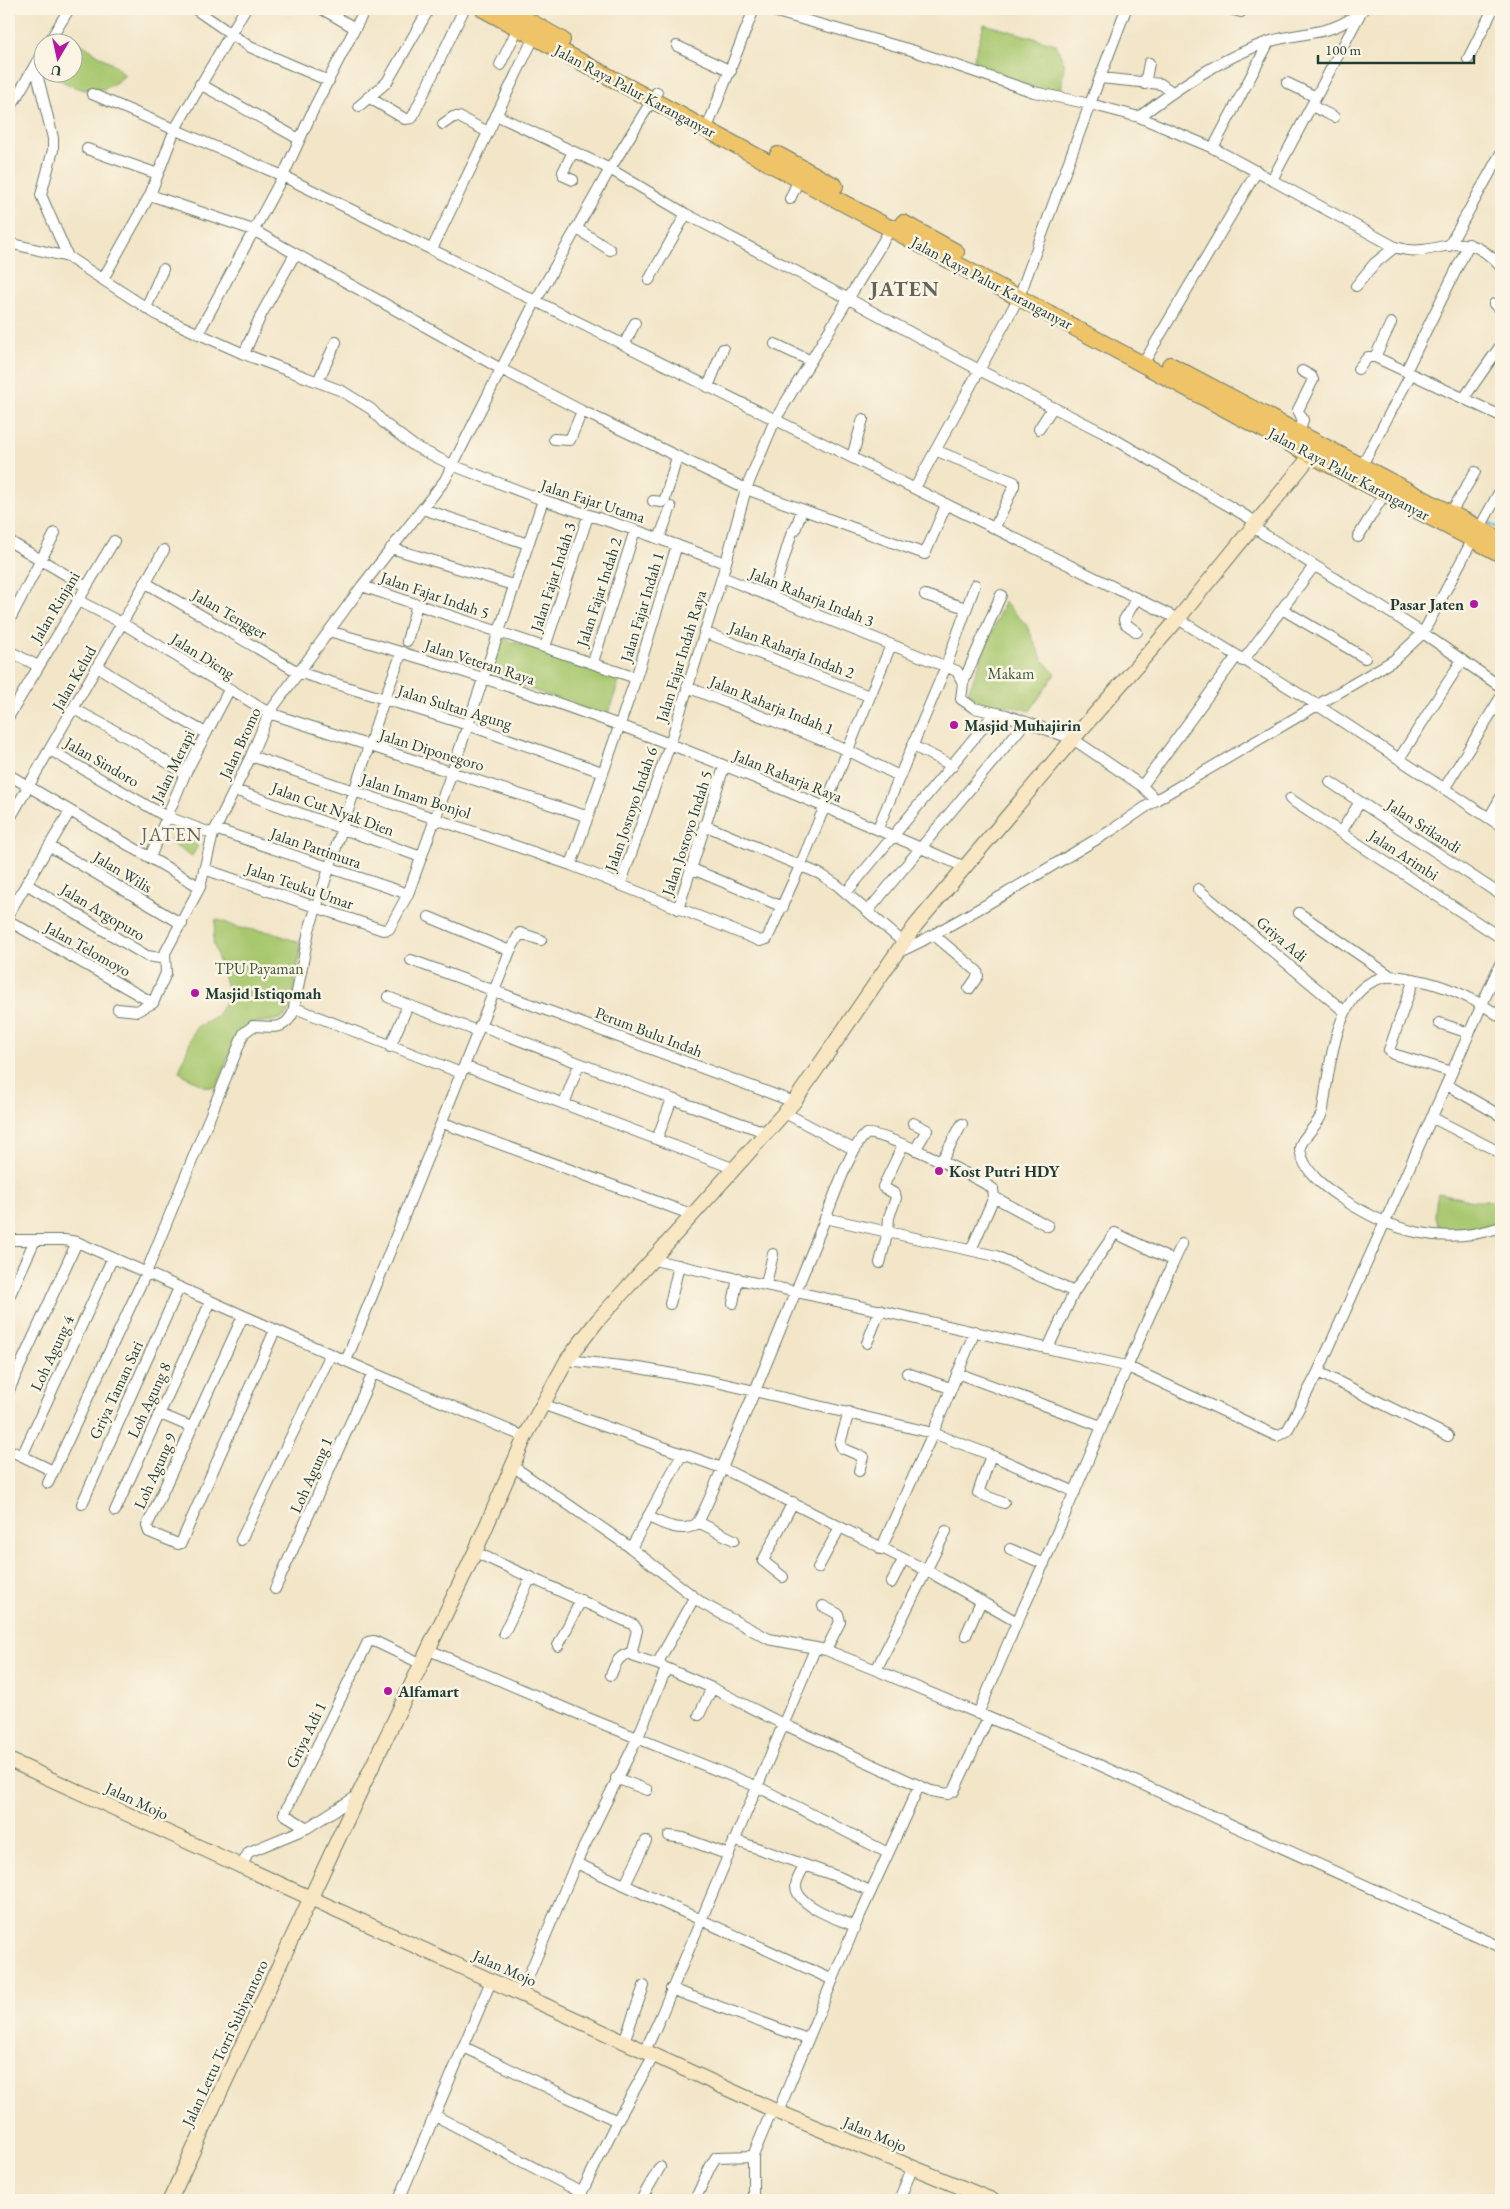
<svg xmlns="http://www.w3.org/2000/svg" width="1510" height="2209" font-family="'EB Garamond',serif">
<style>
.green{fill:#a8c870;stroke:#648252}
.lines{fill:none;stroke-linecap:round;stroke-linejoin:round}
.stream{stroke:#66b9e1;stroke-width:3}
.street-casing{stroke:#697868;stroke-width:12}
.secondary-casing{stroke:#697868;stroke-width:16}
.primary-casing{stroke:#697868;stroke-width:18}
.street{stroke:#fff;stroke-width:10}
.secondary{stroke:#f9e7c3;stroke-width:14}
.primary{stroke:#efc469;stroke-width:16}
.poi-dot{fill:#b5179e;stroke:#fcf5e5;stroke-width:2}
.labels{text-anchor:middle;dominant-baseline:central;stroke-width:5;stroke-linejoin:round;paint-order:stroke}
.street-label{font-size:16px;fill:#1f3d34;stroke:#fcf5e5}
.poi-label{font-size:16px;font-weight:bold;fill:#1f3d34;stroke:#fcf5e5;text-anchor:start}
.park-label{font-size:16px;fill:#3a5940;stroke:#fcf5e5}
.quarter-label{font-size:19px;letter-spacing:1px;fill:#63665a;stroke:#fcf5e5}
.district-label{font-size:21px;font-weight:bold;letter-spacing:1px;fill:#63665a;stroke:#fcf5e5}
</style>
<rect width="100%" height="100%" fill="#fcf5e5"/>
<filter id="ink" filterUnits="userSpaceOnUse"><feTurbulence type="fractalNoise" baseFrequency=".02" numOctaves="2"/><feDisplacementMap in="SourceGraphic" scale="10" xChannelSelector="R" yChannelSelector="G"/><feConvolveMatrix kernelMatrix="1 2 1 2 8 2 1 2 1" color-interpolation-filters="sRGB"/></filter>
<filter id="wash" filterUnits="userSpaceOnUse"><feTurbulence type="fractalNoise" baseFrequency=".0096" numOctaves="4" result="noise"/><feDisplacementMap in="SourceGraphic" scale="20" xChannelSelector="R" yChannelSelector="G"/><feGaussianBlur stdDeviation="1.12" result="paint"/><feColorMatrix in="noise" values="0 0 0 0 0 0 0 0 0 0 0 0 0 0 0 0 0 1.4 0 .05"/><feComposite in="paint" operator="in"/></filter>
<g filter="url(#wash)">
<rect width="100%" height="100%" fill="#f2e5c8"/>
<path class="green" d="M 984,24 L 1056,44 L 1064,65 L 1061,93 L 1044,91 L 974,67 L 973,62 Z
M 63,32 L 117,67 L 125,75 C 99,100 76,91 49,73 L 72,72 L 72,42 L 57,42 Z
M 1004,602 L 1026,624 L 1042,659 L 1055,674 L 1030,711 C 1023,709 1016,707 1010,706 C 989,703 984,707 968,692 Z
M 502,638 L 620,679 L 607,716 L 490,675 Z
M 175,833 L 198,846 L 192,856 L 170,843 Z
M 216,919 L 240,928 L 270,932 L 301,943 C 299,958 295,1007 285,1016 C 278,1022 256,1022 246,1024 L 230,1053 L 217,1087 L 205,1087 L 179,1072 L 195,1028 L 218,1015 L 229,994 L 213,942 Z
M 1438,1193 L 1475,1201 L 1498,1201 L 1501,1204 L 1501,1225 C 1489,1228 1444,1239 1437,1224 C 1433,1214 1436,1203 1438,1193 Z"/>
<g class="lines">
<path class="stream" d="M 1463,511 L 1501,529"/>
</g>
</g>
<g filter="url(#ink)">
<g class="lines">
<g class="street-casing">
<path id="street" d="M 195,9 L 250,47 L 329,81
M 322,9 L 355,28
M 766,9 L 911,50 L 1034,92 L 1090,104 L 1126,9
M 1230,9 L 1241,12
M 49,42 L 69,9
M 677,46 L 731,71
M 1468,59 L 1493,9
M 500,65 L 518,28
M 35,66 L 53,138 L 53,150 L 41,195 L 68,257
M 1100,78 L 1161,84 L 1172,92
M 1287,83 L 1316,97
M 200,84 L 299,139
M 1145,84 L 1149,63
M 92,94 L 283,176 L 1178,619 L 1317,705 L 1501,826
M 368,97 L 405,119 L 412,118 L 464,9
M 359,106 L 387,82 L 429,9
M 1312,106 L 1334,117
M 9,110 L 42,53
M 496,115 L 610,169 L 686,214 L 849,299 L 979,370 L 1104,433 L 1258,523
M 1139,117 C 1179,87 1221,58 1268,42 C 1306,30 1330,38 1364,9
M 443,124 L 453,117 L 459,117 L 488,132
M 707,128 L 754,9
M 1213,148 L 1395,247 C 1439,262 1461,220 1501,267
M 87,149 L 158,174
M 573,152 L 563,172 L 564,176 L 573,180
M 1272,180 L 1360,14
M 150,195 L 175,129 L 245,9
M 790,199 L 799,179
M 576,228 L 610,250
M 9,243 L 68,257 L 159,316 L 244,354 L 342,391 L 371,409 L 384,423 L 414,446 L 452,465 L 543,500 L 635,530 L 725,563
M 1449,246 L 1501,153
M 432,249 L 534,37
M 103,279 L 150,195 L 253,230 L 501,369 L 582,411 L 746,489 L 925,554 L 946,505
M 649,280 L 686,214
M 1356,286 L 1374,264 L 1395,247
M 1494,304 L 1501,309
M 146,308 L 163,269
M 198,334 L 283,176 L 315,106 L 365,9
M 775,344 L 811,361
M 624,345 L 635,323
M 244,354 L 261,315 L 295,254
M 1375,357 L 1391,323
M 1143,364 L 1257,171
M 1358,369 L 1368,357 L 1375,357 L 1501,416
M 1406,371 L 1469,244
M 318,381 L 336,342
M 708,387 L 723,349
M 1464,398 L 1501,345
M 1039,429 L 1053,407
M 1299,434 L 1303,420 L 1298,410 L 1313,380 L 1311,376 L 1302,371
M 554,439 L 570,440 L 582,411
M 937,451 L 1014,482 L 1014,486 L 995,527
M 852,457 L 863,419
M 1361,467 L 1411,374
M 915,488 L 1019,297 L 1090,104 L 1139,117 L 1213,148 L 1269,42
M 653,501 L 662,502 L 665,499 L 677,457
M 423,509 L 528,544
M 1450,514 L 1475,472
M 1254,528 L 1423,633 L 1501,687
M 1479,529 L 1501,489
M 1358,537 L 1385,493
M 659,539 L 671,507
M 9,541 L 85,586
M 391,548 L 513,585
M 722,577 L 957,671 L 963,683 L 961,699 L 974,708 L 1006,715 L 1073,739 L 1142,786
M 146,583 L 298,672 L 468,725 L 602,772
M 362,586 L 636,678
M 925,595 L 966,608
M 772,597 L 792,532 L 795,530 L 802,510
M 1137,598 L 1124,620 L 1126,624 L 1137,632
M 77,600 L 122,623 L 269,713 L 586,816
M 1282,609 L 1365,658
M 9,621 L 55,533
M 329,631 C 427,659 523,690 619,725 C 736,768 851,818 965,867
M 704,632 L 869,696
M 407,641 L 417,604
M 545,647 L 588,516
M 9,651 L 38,666
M 1243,661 L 1314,566
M 593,662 L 635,530
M 98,667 L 172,714 L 206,733
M 963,683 L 1001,595
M 687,687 L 847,750 L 899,776
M 74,709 L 132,740 L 185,774
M 9,716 L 114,541
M 913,746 L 953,766
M 50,750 L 165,816 L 213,834
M 251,756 L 571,865 L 760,941 L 767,939 L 801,864 L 891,645
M 1399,759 L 1462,660
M 9,775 L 200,887
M 1330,782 L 1501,895
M 1444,789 L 1501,697
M 235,790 L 421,857
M 1290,799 L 1501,938
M 1156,800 L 1142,786 L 1237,656
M 1489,818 L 1501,797
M 9,820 L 164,550
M 704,825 L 820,874 L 837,885 L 904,943
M 878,828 L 946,666 L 975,585
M 215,829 L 408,894
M 1341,832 L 1360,802
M 49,846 L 182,924
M 150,857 L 185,774 L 229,690
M 571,865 L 636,678 L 677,545
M 690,868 L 783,907
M 204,869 L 383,930 L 389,929 L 408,894 L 452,772 L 543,500
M 26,884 L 147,956 L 160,958 L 165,953
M 620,885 L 670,744 L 722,577 L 746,489 L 775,420 L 893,225
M 1198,889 L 1345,1012
M 846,893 L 994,714
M 678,909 L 724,767
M 868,911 L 1020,729
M 9,913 L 70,811
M 1299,913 L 1392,977
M 429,917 L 510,951
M 9,921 L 153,1003
M 934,935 L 977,971 L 978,976 L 969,989
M 897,953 L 922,941 L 1005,894 L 1112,830 L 1156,800 L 1394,660 L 1423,633 L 1473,539
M 411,960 L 794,1102
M 1414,979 L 1389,1050 L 1393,1054 L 1452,1072
M 388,997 L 408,1005 L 390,1047
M 408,1005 L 477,1031
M 295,1008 L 461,1073
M 118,1009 L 137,1011 L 153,1003 L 166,973 L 165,953 L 200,887 L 213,834 L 251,756 L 269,713 L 362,586 L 445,480 L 535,302 L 610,169 L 657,92
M 1501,1017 C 1478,1001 1454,989 1427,982 C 1412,979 1393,973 1378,979 C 1335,994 1329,1070 1323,1109 C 1321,1125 1299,1138 1300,1150 C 1304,1172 1324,1187 1341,1198 C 1391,1231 1441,1247 1501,1227
M 1439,1023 L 1469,1033
M 480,1025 L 672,1099 L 768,1133
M 464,1066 L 735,1169
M 1447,1085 L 1501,1116
M 564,1104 L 579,1064
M 785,1113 L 855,1150
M 1433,1118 L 1501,1153
M 443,1123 L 693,1215
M 913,1123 L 927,1130 L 915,1150
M 657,1139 L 672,1099
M 941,1162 L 962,1124
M 994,1197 L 1048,1226
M 825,1218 L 996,1256 L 1074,1292
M 9,1240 L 64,1240 L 77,1242 L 373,1373 L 525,1437
M 654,1260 L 1126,1366 L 1277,1436 L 1287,1431 L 1318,1372 L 1501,962
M 880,1263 L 888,1231 L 889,1217 L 896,1198 L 895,1194 L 883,1187 L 903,1145
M 766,1284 L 773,1254
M 9,1297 L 35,1240
M 733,1303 L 738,1278
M 670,1304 L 679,1265
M 243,1316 L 147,1526 L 149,1532 L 178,1544 L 181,1543 L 275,1330
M 867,1343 L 880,1310
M 1048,1348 L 1074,1292 L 1115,1233 L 1174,1261
M 567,1360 L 639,1368 L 712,1381 L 933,1433 L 991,1455 L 1075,1492
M 346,1361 L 510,951 L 520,933 L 541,940
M 1318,1372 L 1448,1436
M 907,1373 L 950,1388
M 957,1373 L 1101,1426
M 9,1390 L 77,1242
M 542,1404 L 722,1468 L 926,1570 L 1017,1622 L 978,1714
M 849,1412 L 840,1443 L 842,1448 L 863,1457 L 859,1471
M 160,1414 L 191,1427
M 9,1450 L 22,1456
M 991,1455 L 978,1493 L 1004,1503
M 514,1467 L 631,1548 L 703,1604 L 769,1639 L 826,1650 L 876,1670 L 1084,1758 L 1501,1947
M 53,1471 L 22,1456 L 112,1259
M 48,1483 L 146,1273 L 244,1033 L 253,1026 C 272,1026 283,1032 293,1013 L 309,930 L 384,700 L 402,652
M 82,1504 L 179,1288
M 115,1511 L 211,1301
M 648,1516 C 661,1524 686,1535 698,1522 C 712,1497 721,1469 733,1442 C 765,1369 795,1294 825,1219 C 833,1200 851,1146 866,1134 C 875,1128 982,1179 993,1189 L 994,1197 L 971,1250
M 698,1522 L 734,1540
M 241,1540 L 331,1354
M 631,1548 L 682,1454
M 881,1549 L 933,1433 L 975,1331
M 1010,1549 L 1044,1564
M 475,1552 L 634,1625 L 637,1630 L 632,1651 L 635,1657 L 657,1664 L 712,1688 L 783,1724 L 931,1791 L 948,1794 L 954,1791 L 988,1718
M 818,1568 L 840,1527
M 783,1577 L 763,1561 L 793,1502
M 891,1583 L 903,1560
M 275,1589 L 373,1373
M 823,1606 L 838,1614 L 840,1622 L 826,1650
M 1017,1622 C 1076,1497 1123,1368 1182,1244
M 504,1633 L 531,1577
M 966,1635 L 981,1601
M 558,1646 L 581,1600
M 429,1650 L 588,1718 L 758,1787 L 888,1853
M 657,1664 L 694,1598
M 876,1670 L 946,1531
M 611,1675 C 616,1663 618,1655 632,1653
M 699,1715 L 712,1688
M 616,1778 L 647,1790
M 307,1828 L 284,1814 L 368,1642 L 374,1641 L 422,1664
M 669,1836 L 683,1838 L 729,1855
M 734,1840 L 839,1877 L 870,1891
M 576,1863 L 833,1980
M 805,1865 C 802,1871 796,1879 796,1886 C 796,1906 840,1920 855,1926
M 240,1868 L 249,1852 L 307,1828 L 357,1796
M 625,1885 L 646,1841
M 671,1989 L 807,2039
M 521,1994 L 576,1863 L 638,1737 L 666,1669
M 624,2041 L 644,1986
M 464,2047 L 617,2121
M 645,2051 L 660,2018 L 815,1649
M 778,2112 L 855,1926 L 919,1786
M 436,2116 L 582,2193
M 399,2200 L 491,1981
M 578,2200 L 617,2121 L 654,2055
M 641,2200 L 660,2167
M 695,2200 L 710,2167 L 716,2157 L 753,2156
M 753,2200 L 753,2156 L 772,2110
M 899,2200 L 912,2169"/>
</g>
<g class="secondary-casing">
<path id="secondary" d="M 9,1760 L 778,2112 L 992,2200
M 170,2200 L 359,1794 L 475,1552 L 525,1437 L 567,1360 L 598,1320 L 794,1102 L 915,926 L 1073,739 L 1178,619 L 1317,448"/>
</g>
<g class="primary-casing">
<path id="primary" d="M 483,9 L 1311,455 L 1501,554
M 508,9 L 562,40
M 778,155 L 835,186
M 903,223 L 956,252
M 1170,365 L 1501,540"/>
</g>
<use href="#street" class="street"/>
<use href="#secondary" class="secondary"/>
<use href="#primary" class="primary"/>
</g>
</g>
<g class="poi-dot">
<circle cx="1474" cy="604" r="5"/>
<circle cx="954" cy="725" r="5"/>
<circle cx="195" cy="993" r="5"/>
<circle cx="939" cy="1171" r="5"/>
<circle cx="388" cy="1691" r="5"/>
</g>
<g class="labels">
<g class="street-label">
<text transform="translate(635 91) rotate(28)">Jalan Raya Palur Karanganyar</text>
<text transform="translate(992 283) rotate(28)">Jalan Raya Palur Karanganyar</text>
<text transform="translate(1349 474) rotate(28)">Jalan Raya Palur Karanganyar</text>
<text transform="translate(593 501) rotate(18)">Jalan Fajar Utama</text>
<text transform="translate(553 577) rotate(-72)">Jalan Fajar Indah 3</text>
<text transform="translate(599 592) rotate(-72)">Jalan Fajar Indah 2</text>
<text transform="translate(435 595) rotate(19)">Jalan Fajar Indah 5</text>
<text transform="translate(812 597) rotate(22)">Jalan Raharja Indah 3</text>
<text transform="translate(55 607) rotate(-59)">Jalan Rinjani</text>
<text transform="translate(642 607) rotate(-73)">Jalan Fajar Indah 1</text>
<text transform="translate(230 614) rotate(30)">Jalan Tengger</text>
<text transform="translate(792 650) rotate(21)">Jalan Raharja Indah 2</text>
<text transform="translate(203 656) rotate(32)">Jalan Dieng</text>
<text transform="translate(681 656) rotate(-73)">Jalan Fajar Indah Raya</text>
<text transform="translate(480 662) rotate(18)">Jalan Veteran Raya</text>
<text transform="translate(74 678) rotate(-60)">Jalan Kelud</text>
<text transform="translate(772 705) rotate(22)">Jalan Raharja Indah 1</text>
<text transform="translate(455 707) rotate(17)">Jalan Sultan Agung</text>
<text transform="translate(240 743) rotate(-65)">Jalan Bromo</text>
<text transform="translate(432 750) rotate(17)">Jalan Diponegoro</text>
<text transform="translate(102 762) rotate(30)">Jalan Sindoro</text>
<text transform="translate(173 766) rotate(-64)">Jalan Merapi</text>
<text transform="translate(788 776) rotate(22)">Jalan Raharja Raya</text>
<text transform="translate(416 796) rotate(18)">Jalan Imam Bonjol</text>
<text transform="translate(333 809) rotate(20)">Jalan Cut Nyak Dien</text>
<text transform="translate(631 809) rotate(-71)">Jalan Josroyo Indah 6</text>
<text transform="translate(1424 826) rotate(33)">Jalan Srikandi</text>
<text transform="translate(687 833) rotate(-72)">Jalan Josroyo Indah 5</text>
<text transform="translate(316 848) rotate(19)">Jalan Pattimura</text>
<text transform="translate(1404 855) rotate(33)">Jalan Arimbi</text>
<text transform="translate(123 872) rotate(31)">Jalan Wilis</text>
<text transform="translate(300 886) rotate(19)">Jalan Teuku Umar</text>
<text transform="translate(103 912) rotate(31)">Jalan Argopuro</text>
<text transform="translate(1282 939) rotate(40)">Griya Adi</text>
<text transform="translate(88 949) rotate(29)">Jalan Telomoyo</text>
<text transform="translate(649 1032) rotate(21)">Perum Bulu Indah</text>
<text transform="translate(52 1353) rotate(-65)">Loh Agung 4</text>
<text transform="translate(116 1390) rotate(-65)">Griya Taman Sari</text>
<text transform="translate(149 1400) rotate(-65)">Loh Agung 8</text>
<text transform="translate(155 1471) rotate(-66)">Loh Agung 9</text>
<text transform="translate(311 1475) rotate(-66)">Loh Agung 1</text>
<text transform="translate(306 1735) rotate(-64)">Griya Adi 1</text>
<text transform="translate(137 1801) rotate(25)">Jalan Mojo</text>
<text transform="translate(505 1968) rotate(24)">Jalan Mojo</text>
<text transform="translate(225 2043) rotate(-65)">Jalan Lettu Torri Subiyantoro</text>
<text transform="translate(875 2134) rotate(23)">Jalan Mojo</text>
</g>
<g class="poi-label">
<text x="1464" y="604" text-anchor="end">Pasar Jaten</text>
<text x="964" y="725">Masjid Muhajirin</text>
<text x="205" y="993">Masjid Istiqomah</text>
<text x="949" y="1171">Kost Putri HDY</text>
<text x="398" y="1691">Alfamart</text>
</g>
<g class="park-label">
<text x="1011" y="673">Makam</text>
<text x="259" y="968">TPU Payaman</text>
</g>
<g class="quarter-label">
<text x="172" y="834">JATEN</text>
</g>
<g class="district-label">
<text x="905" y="288">JATEN</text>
</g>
</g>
<rect width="1510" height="2209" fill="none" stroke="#fcf5e5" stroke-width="30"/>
<g transform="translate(58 58) rotate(189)"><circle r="24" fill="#fcf5e5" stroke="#a4ab9e"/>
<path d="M0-4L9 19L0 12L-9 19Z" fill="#b5179e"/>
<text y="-8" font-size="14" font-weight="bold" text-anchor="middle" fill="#1f3d34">U</text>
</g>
<path d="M1318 55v8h156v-8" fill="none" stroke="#1f3d34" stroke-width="2.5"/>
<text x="1325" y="55" font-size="15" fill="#1f3d34" stroke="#fcf5e5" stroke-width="4" paint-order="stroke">100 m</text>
</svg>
